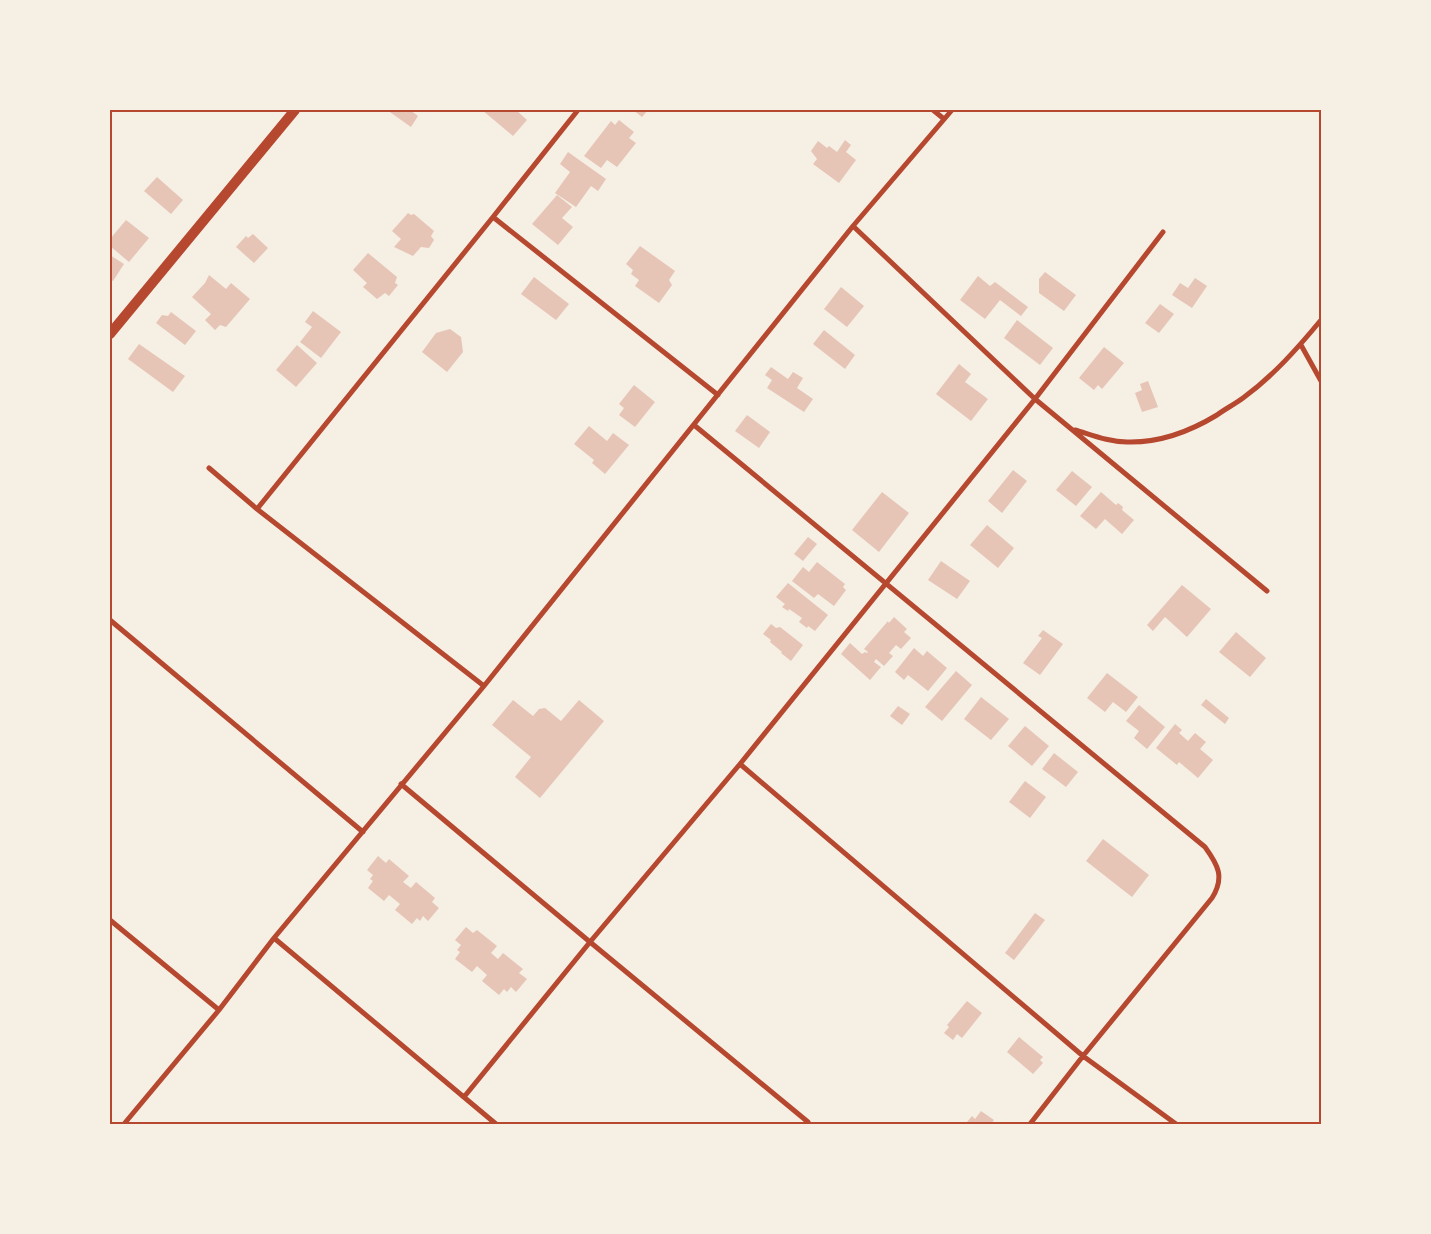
<svg xmlns="http://www.w3.org/2000/svg" width="1431" height="1234" font-family="Commissioner,sans-serif">
<style>
.building{fill:#e6c5b7}
.lines{fill:none;stroke-linecap:round;stroke-linejoin:round}
.minor{stroke:#b5482f;stroke-width:5}
.secondary{stroke:#b5482f;stroke-width:10}
.neatline{fill:none;stroke:#b5482f;stroke-width:2}
</style>
<rect width="100%" height="100%" fill="#f6efe4"/>
<path class="building" d="M 387,110 L 410,110 L 418,116 L 411,127 Z
M 482,110 L 516,110 L 527,120 L 513,136 Z
M 633,110 L 648,110 L 642,117 Z
M 619,120 L 634,132 L 629,138 L 636,143 L 617,167 L 607,160 L 601,168 L 584,156 L 611,121 L 615,125 Z
M 845,140 L 851,145 L 846,152 L 856,160 L 839,183 L 813,164 L 817,159 L 811,151 L 818,141 L 827,148 L 829,146 L 837,152 Z
M 568,152 L 606,179 L 598,191 L 591,186 L 576,207 L 555,193 L 570,172 L 560,164 Z
M 157,177 L 183,200 L 171,214 L 144,191 Z
M 557,195 L 572,207 L 562,218 L 573,227 L 558,245 L 532,224 Z
M 408,213 L 411,215 L 414,214 L 434,231 L 431,236 L 434,240 L 429,248 L 421,247 L 413,256 L 394,247 L 401,239 L 392,231 Z
M 126,220 L 149,238 L 129,262 L 110,246 L 110,239 Z
M 253,234 L 268,248 L 254,263 L 236,247 L 246,236 L 248,238 Z
M 640,246 L 675,271 L 669,280 L 672,285 L 659,303 L 635,286 L 639,280 L 631,274 L 633,270 L 626,264 Z
M 368,253 L 397,277 L 395,283 L 398,285 L 389,296 L 385,293 L 377,299 L 363,287 L 367,283 L 353,270 Z
M 110,255 L 124,264 L 113,281 L 110,279 Z
M 1045,272 L 1076,295 L 1064,311 L 1039,293 L 1039,279 Z
M 209,275 L 226,289 L 231,283 L 250,299 L 226,327 L 220,325 L 215,330 L 205,320 L 211,314 L 192,297 L 205,283 Z
M 978,276 L 990,286 L 995,282 L 1028,307 L 1021,316 L 1000,300 L 985,319 L 960,300 Z
M 534,277 L 569,304 L 556,320 L 521,294 Z
M 1195,278 L 1207,286 L 1192,308 L 1172,295 L 1180,283 L 1188,288 Z
M 841,287 L 864,306 L 847,327 L 824,309 Z
M 1160,304 L 1174,314 L 1159,333 L 1145,323 Z
M 313,311 L 341,332 L 321,358 L 300,342 L 312,327 L 305,322 Z
M 171,312 L 196,331 L 185,345 L 156,323 L 162,315 L 168,316 Z
M 1017,320 L 1053,348 L 1040,365 L 1004,338 Z
M 450,329 L 461,337 L 463,352 L 447,372 L 422,352 L 436,333 Z
M 824,330 L 855,355 L 845,369 L 813,344 Z
M 139,344 L 185,376 L 173,392 L 128,359 Z
M 297,345 L 317,363 L 296,387 L 276,370 Z
M 1104,347 L 1124,363 L 1102,389 L 1098,385 L 1094,390 L 1079,378 Z
M 959,364 L 971,374 L 965,382 L 988,399 L 971,421 L 936,394 Z
M 771,367 L 788,379 L 793,372 L 803,378 L 797,388 L 813,399 L 804,412 L 767,388 L 772,380 L 765,375 Z
M 1148,381 L 1158,407 L 1142,412 L 1135,393 L 1142,390 L 1140,384 Z
M 634,385 L 655,402 L 635,427 L 619,415 L 624,408 L 619,404 Z
M 747,415 L 770,432 L 759,448 L 735,431 Z
M 589,426 L 607,441 L 613,433 L 629,445 L 605,474 L 592,463 L 594,460 L 574,444 Z
M 1013,470 L 1027,481 L 1002,513 L 988,501 Z
M 1072,471 L 1092,487 L 1076,506 L 1056,490 Z
M 882,492 L 909,513 L 879,552 L 852,530 Z
M 1101,492 L 1116,505 L 1118,503 L 1123,507 L 1122,510 L 1134,520 L 1122,534 L 1105,519 L 1096,529 L 1080,516 Z
M 987,525 L 1014,548 L 998,568 L 970,545 Z
M 808,537 L 817,544 L 803,561 L 794,554 Z
M 941,561 L 970,581 L 957,599 L 928,580 Z
M 817,562 L 845,584 L 843,587 L 846,590 L 834,606 L 818,594 L 814,598 L 792,581 L 803,567 L 809,572 Z
M 788,583 L 828,615 L 815,631 L 808,626 L 807,628 L 799,622 L 802,618 L 789,609 L 788,611 L 782,607 L 785,604 L 776,597 Z
M 1182,585 L 1211,609 L 1187,637 L 1165,617 L 1153,631 L 1147,625 Z
M 894,617 L 907,629 L 904,632 L 911,638 L 901,649 L 896,645 L 889,653 L 893,656 L 884,666 L 876,659 L 874,662 L 881,667 L 870,680 L 841,654 L 850,643 L 862,654 L 865,652 L 867,653 L 868,652 L 864,649 L 888,621 L 889,623 Z
M 771,624 L 776,628 L 780,627 L 803,645 L 791,661 L 781,653 L 782,652 L 770,642 L 771,640 L 763,634 Z
M 1043,630 L 1063,644 L 1040,675 L 1023,663 L 1042,638 L 1038,636 Z
M 1236,632 L 1266,658 L 1250,677 L 1219,652 Z
M 914,648 L 923,656 L 927,651 L 947,668 L 928,691 L 908,675 L 904,680 L 895,672 Z
M 956,671 L 972,685 L 942,721 L 925,707 Z
M 1107,673 L 1138,697 L 1126,712 L 1113,702 L 1105,712 L 1087,698 Z
M 981,697 L 1009,719 L 991,740 L 964,719 Z
M 1206,699 L 1229,718 L 1225,724 L 1201,705 Z
M 513,700 L 533,716 L 539,709 L 545,708 L 561,721 L 579,700 L 604,721 L 540,798 L 515,777 L 531,757 L 492,725 Z
M 1139,705 L 1165,727 L 1147,749 L 1134,738 L 1139,731 L 1126,721 Z
M 898,706 L 910,714 L 902,725 L 890,716 Z
M 1175,724 L 1182,730 L 1179,733 L 1188,741 L 1195,733 L 1206,742 L 1200,749 L 1213,760 L 1198,778 L 1179,762 L 1177,765 L 1156,748 Z
M 1025,726 L 1049,746 L 1032,766 L 1008,746 Z
M 1054,753 L 1078,772 L 1066,787 L 1042,769 Z
M 1025,781 L 1046,797 L 1030,818 L 1009,802 Z
M 1103,839 L 1149,875 L 1132,897 L 1086,861 Z
M 378,856 L 386,863 L 389,859 L 409,876 L 403,882 L 411,888 L 416,882 L 435,898 L 432,902 L 439,908 L 428,921 L 423,916 L 420,921 L 417,918 L 412,924 L 395,910 L 400,904 L 389,895 L 384,901 L 368,888 L 373,881 L 370,879 L 373,875 L 367,870 Z
M 1035,913 L 1045,920 L 1014,960 L 1005,953 Z
M 466,927 L 473,933 L 477,930 L 497,946 L 491,953 L 498,959 L 503,953 L 523,969 L 519,973 L 527,979 L 516,992 L 511,987 L 507,992 L 504,989 L 499,995 L 482,981 L 487,975 L 477,966 L 472,972 L 455,959 L 460,952 L 457,950 L 461,945 L 455,940 Z
M 967,1001 L 982,1013 L 962,1038 L 957,1034 L 953,1040 L 944,1033 L 949,1027 L 947,1025 Z
M 1019,1037 L 1043,1057 L 1040,1060 L 1043,1063 L 1033,1074 L 1007,1052 Z
M 981,1111 L 994,1120 L 991,1124 L 970,1124 L 967,1122 L 972,1116 L 975,1119 Z"/>
<g class="lines">
<path class="minor" d="M 933,110 L 944,119
M 493,217 L 718,395
M 853,226 L 1035,399 L 1267,591
M 1301,345 L 1321,381
M 694,425 L 1205,847 C 1218,865 1225,877 1212,898 L 1083,1056 L 1030,1124
M 1075,430 C 1092,435 1109,442 1127,442 C 1160,443 1189,432 1217,415 C 1225,409 1235,404 1243,398 C 1273,376 1297,349 1321,320
M 209,468 L 257,509 L 484,686
M 257,509 L 493,217 L 578,110
M 110,620 L 363,832
M 740,764 L 1083,1056 L 1176,1124
M 401,784 L 590,942 L 808,1122 L 806,1124
M 110,920 L 219,1010
M 274,938 L 496,1124
M 464,1097 L 590,942 L 740,764 L 1035,399 L 1163,232
M 124,1124 L 219,1010 L 274,938 L 484,686 L 853,226 L 952,110"/>
<path class="secondary" d="M 110,334 L 295,110"/>
</g>
<rect width="1431" height="1234" fill="none" stroke="#f6efe4" stroke-width="222"/>
<rect x="111" y="111" width="1209" height="1012" class="neatline"/>
</svg>
